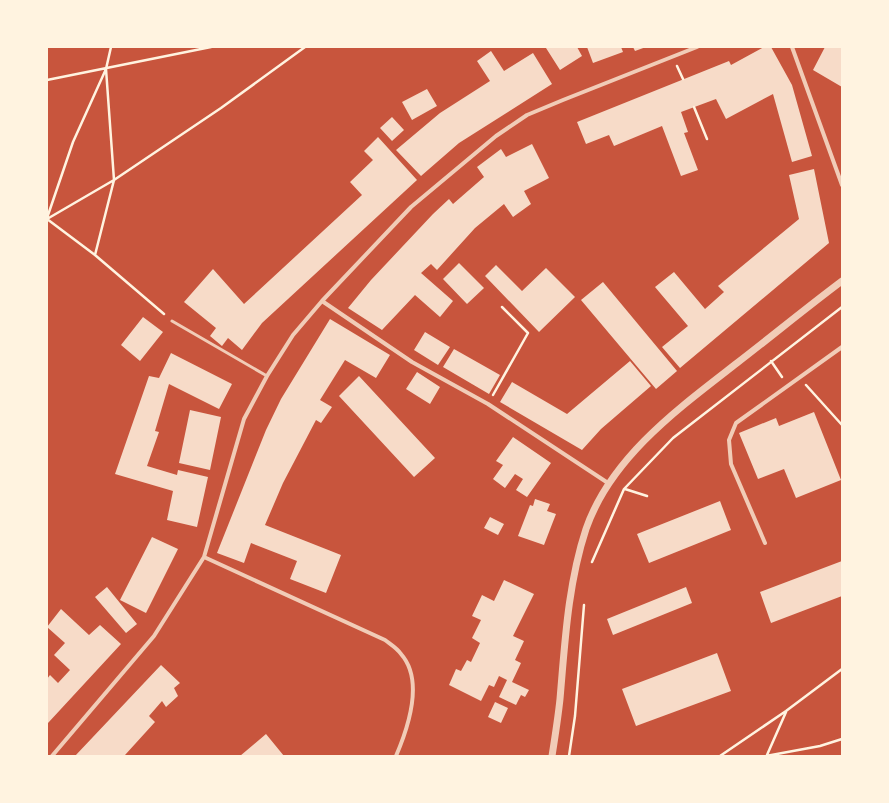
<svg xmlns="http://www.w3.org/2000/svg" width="889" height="803" font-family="Jost,sans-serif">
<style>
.building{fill:#f7dbc8}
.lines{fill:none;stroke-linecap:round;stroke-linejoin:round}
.path{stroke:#fff3e0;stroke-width:2.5}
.service{stroke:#f1ccb7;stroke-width:3}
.minor{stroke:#f1ccb7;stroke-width:4}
.tertiary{stroke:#f1ccb7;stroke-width:7}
</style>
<rect width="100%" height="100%" fill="#c8553d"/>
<path class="building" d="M 548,47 L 577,47 L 582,56 L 560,70 L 546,48 Z
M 587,47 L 621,47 L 623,52 L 593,63 Z
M 633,47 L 646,47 L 635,51 Z
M 764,47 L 771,47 L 792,85 L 812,156 L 792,162 L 773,94 L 726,119 L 716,99 L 681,112 L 688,132 L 684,133 L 698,170 L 681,176 L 662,126 L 614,146 L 609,135 L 586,144 L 577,122 L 729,61 L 731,65 Z
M 825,47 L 842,47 L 842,87 L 813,70 Z
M 491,51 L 504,71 L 533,53 L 552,84 L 459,143 L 421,176 L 396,150 L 440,113 L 490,81 L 477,61 Z
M 427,89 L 437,106 L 412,120 L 402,102 Z
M 392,117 L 404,130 L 392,141 L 380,128 Z
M 378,137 L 417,180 L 262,323 L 242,350 L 228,338 L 222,346 L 210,336 L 216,328 L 184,302 L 213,269 L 244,304 L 362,195 L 350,182 L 373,160 L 364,151 Z
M 532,144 L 549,178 L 524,191 L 531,204 L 513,217 L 504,204 L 475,228 L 437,270 L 431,264 L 421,273 L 453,301 L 440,317 L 415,295 L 382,330 L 348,308 L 371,280 L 433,214 L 449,199 L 453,204 L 484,177 L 477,167 L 501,149 L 506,157 Z
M 814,169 L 829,243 L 680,368 L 662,347 L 688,326 L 655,287 L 674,272 L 705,309 L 724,292 L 718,286 L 799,219 L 789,175 Z
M 459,263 L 484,288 L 467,304 L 443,279 Z
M 496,265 L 522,291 L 546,268 L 575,297 L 539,332 L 485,276 Z
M 603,282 L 677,371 L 656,389 L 581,300 Z
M 143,317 L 163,332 L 140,361 L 121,345 Z
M 330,319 L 390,355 L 376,378 L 345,360 L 320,400 L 332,407 L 321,423 L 316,420 L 283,483 L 265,525 L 341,555 L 326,593 L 290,579 L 297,561 L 251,543 L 244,563 L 217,553 L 266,430 L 281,399 Z
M 425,332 L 450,347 L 438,365 L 414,350 Z
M 454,349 L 500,375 L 489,394 L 443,367 Z
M 171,353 L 232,384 L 219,409 L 169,384 L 155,431 L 159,432 L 147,466 L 177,475 L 178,470 L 208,477 L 197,527 L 167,520 L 173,491 L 115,474 L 149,376 L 159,378 Z
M 630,361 L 651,386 L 601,429 L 582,450 L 500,402 L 512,382 L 567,414 Z
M 417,372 L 440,387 L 430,404 L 406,389 Z
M 359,376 L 435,458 L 414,477 L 339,396 Z
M 190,410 L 221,417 L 210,470 L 179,463 Z
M 814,412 L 841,480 L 796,498 L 784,469 L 758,479 L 739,433 L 776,418 L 779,426 Z
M 513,437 L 551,463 L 527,497 L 516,490 L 523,479 L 515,474 L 505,488 L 493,479 L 503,465 L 496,461 Z
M 535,499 L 550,504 L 547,511 L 556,514 L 544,545 L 518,536 L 530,505 L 533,506 Z
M 720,501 L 731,530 L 649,563 L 637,534 Z
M 490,517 L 504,524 L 498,535 L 484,528 Z
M 152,537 L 178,549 L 146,613 L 120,600 Z
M 842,561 L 842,596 L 771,623 L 760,592 Z
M 504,580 L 534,594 L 513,636 L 524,641 L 515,660 L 521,663 L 512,682 L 529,690 L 525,697 L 521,695 L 516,705 L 499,697 L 507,680 L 499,676 L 494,687 L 489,685 L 481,701 L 449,685 L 456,669 L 461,671 L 467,660 L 471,662 L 480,643 L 472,638 L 481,620 L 472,616 L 482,595 L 494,601 Z
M 107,587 L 137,624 L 126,633 L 95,597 Z
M 686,587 L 692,603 L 613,635 L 607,619 Z
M 61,609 L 89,635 L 100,625 L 121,644 L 48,723 L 47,679 L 50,675 L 58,683 L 70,670 L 54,655 L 65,643 L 47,627 Z
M 717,653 L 731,691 L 636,726 L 622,689 Z
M 161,665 L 180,683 L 174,688 L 178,696 L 166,707 L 162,701 L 149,716 L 155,722 L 125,755 L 75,756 Z
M 495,702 L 508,708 L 501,723 L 488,717 Z
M 266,734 L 284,756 L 240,756 Z"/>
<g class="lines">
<path class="path" d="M 677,66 L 683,79
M 47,80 L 211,47
M 694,107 L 707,139
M 47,218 L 73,142 L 106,69 L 111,47
M 47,219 L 95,255 L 114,180 L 221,108 L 305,47
M 47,219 L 114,180 L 106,69
M 95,255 L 164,314
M 771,361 L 782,377
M 806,385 L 842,425
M 493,395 L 528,333 L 502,307
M 625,489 L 647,496
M 592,562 L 624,489 L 673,438 L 842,307
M 767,755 L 786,712
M 569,756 L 575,716 L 584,605
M 720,756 L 786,711 L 842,669
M 766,756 L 820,746 L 842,739"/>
<path class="service" d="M 172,321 L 267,376"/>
<path class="minor" d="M 792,47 L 842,185
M 322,301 L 412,362 L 488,404 L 608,483
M 765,543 L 731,464 L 729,440 L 736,423 L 842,347
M 204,557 L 385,640 C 390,644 397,648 401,654 C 424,680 408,728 396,756
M 52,756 L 154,636 L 204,557 L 244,419 L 267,376 L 293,335 L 322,301 L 411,207 L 496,136 L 527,115 L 563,100 L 697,47"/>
<path class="tertiary" d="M 552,756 C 555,737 558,718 560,699 C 565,641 568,584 586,529 C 611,457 679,408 737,363 C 772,336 806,308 842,281"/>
</g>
<rect width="889" height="803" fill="none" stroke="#fff3e0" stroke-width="96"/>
</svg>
